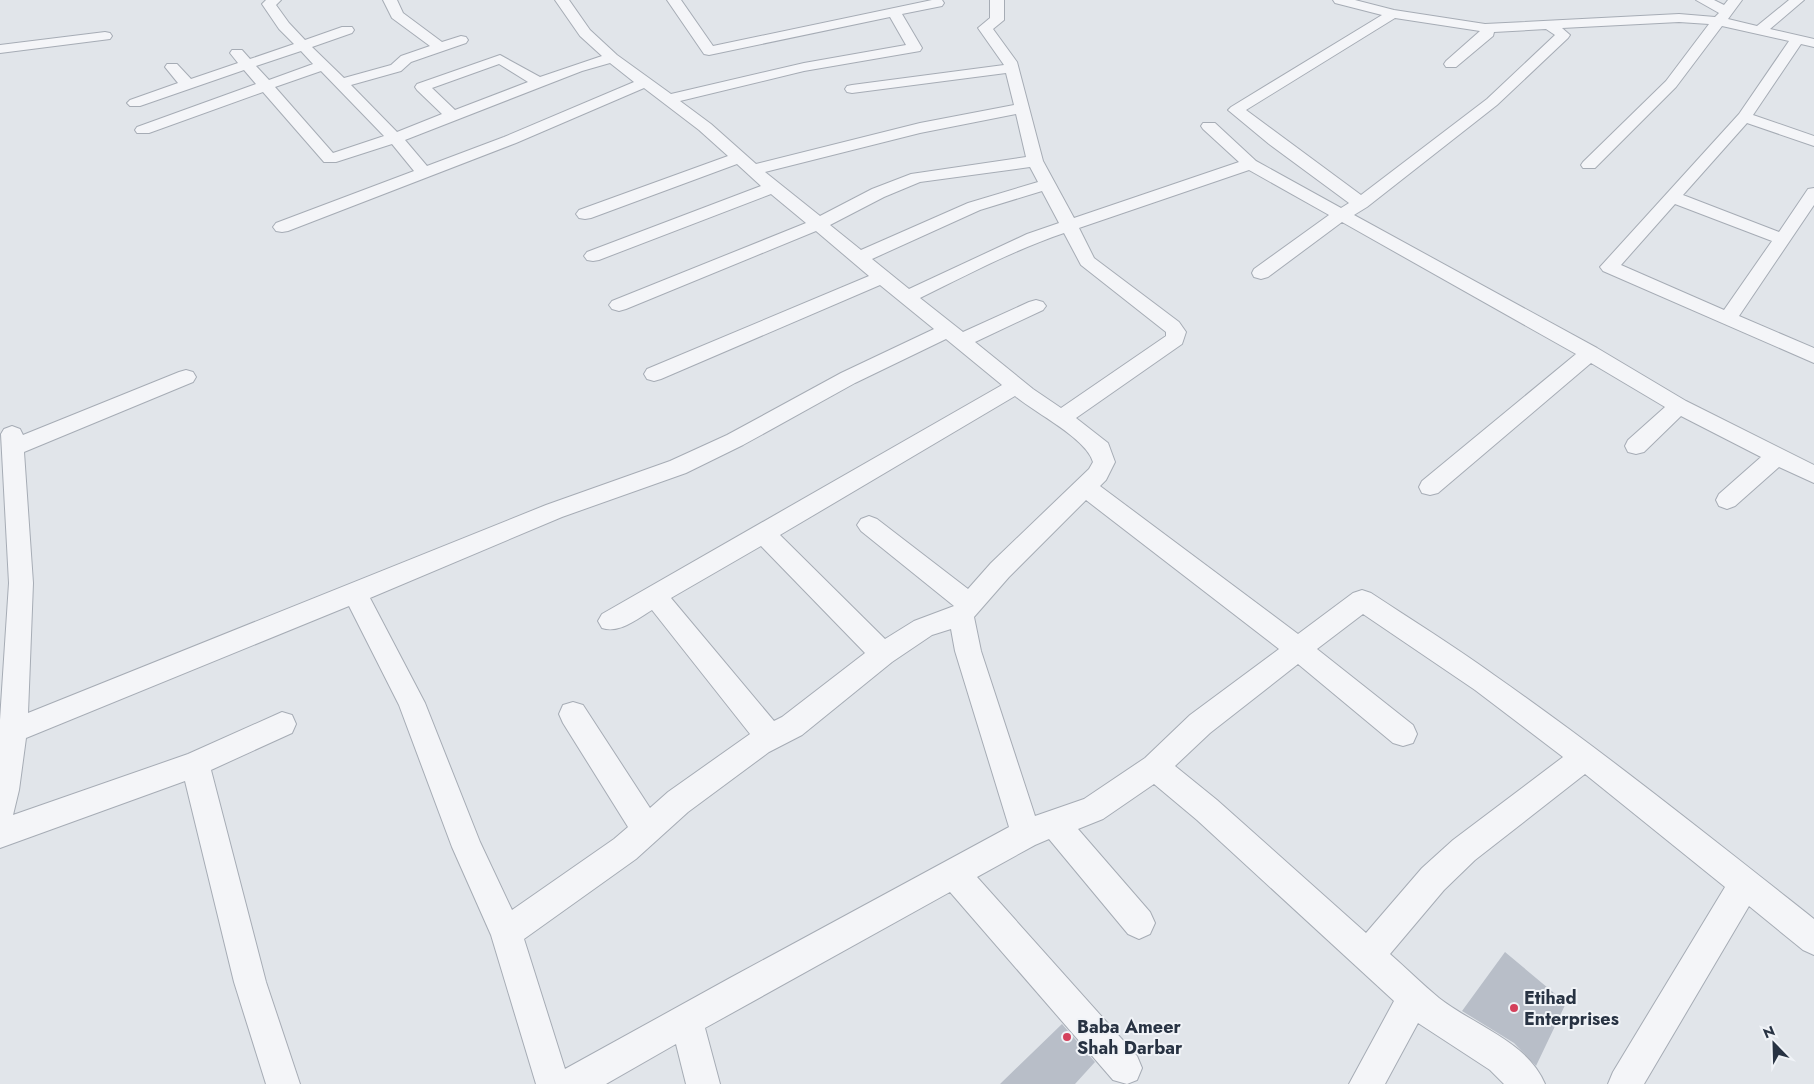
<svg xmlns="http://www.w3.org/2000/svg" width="1814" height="1084" font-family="Jost,sans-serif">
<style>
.building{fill:#b8bec8}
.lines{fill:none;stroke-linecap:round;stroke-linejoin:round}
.minor-casing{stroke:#a6acb5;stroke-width:2}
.minor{fill:#f4f5f8;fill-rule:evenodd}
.poi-dot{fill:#d4405b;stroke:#f0f3f7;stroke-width:2}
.labels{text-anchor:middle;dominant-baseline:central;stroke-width:4;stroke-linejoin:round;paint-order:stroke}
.near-poi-label{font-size:18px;font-weight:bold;fill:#283343;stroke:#f0f3f7;text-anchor:start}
</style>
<rect width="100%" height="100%" fill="#e1e5ea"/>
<path class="building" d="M 1505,952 L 1566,1003 L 1536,1066 L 1514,1043 L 1462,1011 Z
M 1062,1024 L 1095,1062 L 1075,1084 L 1000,1084 Z"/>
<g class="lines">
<g class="minor-casing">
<path id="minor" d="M 266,0 L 281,0 L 276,5 L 289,23 L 305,40 L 342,27 L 352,27 L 354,30 L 352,33 L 312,47 L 344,78 L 391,65 L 401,56 L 430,46 L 392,18 L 383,0 L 397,0 L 403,13 L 442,42 L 461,36 L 466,37 L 468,40 L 466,43 L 411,62 L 401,71 L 351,85 L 397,132 L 442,114 L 417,90 L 415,87 L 417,84 L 500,55 L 540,77 L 602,56 L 580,36 L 555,0 L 569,0 L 590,30 L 617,55 L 671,94 L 804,63 L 906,45 L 890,17 L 709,55 L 704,54 L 667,0 L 681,0 L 713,46 L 932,0 L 942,0 L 944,3 L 942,6 L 902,14 L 922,48 L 920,51 L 804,71 L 680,101 L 711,124 L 756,164 L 920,123 L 1014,105 L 1006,73 L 852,93 L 847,92 L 845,89 L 847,86 L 852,85 L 1004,65 L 978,28 L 990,18 L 990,0 L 1004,0 L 1004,20 L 993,29 L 1017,62 L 1043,161 L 1074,218 L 1239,162 L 1203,129 L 1201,126 L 1203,123 L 1215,123 L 1256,161 L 1341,208 L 1349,203 L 1269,144 L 1228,110 L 1231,107 L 1382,15 L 1335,3 L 1333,0 L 1355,0 L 1394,10 L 1485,24 L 1679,14 L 1715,17 L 1719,13 L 1696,0 L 1714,0 L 1724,5 L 1728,0 L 1742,0 L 1728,19 L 1757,26 L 1789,0 L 1804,0 L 1770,29 L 1814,39 L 1814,47 L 1801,44 L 1753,115 L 1814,136 L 1814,146 L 1747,123 L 1683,195 L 1779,232 L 1808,189 L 1814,188 L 1814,205 L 1739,316 L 1814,348 L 1814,363 L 1603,271 L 1600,267 L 1739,114 L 1789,41 L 1722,26 L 1676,87 L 1595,168 L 1583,168 L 1581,165 L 1583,162 L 1666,81 L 1709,24 L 1679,22 L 1562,28 L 1570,35 L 1568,38 L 1497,105 L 1367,207 L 1354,215 L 1597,348 L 1686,401 L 1814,465 L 1814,483 L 1779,467 L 1735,506 L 1727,509 L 1719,506 L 1716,500 L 1719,494 L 1761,457 L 1681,416 L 1644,452 L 1636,454 L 1628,452 L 1625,446 L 1628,440 L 1665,407 L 1591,363 L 1438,493 L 1430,495 L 1422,493 L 1419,487 L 1422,481 L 1576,354 L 1342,222 L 1268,277 L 1261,279 L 1254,277 L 1252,273 L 1254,269 L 1329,215 L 1249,170 L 1079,228 L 1094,258 L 1179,322 L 1186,332 L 1182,344 L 1076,418 L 1108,443 L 1115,462 L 1106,480 L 1100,486 L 1298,634 L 1353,593 L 1362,590 L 1371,593 C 1412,620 1454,646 1494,675 C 1604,752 1709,836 1814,919 L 1814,955 L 1803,950 L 1749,906 L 1644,1084 L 1608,1084 L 1613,1072 L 1725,887 L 1585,774 L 1475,860 L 1444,890 L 1390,954 C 1406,968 1422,984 1439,998 C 1473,1025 1527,1041 1545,1084 L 1504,1084 L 1490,1070 L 1418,1023 L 1385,1084 L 1349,1084 L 1394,1001 L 1197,820 L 1154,784 L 1103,819 L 1078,829 L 1150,912 L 1155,923 L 1150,934 L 1139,939 L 1128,934 L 1049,839 L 1035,845 L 977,877 L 1137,1056 L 1142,1068 L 1137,1080 L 1127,1084 L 1113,1080 L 950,892 L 705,1028 L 720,1084 L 686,1084 L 676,1044 L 606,1084 L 536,1084 L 491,935 L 452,847 L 399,705 L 349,606 L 26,738 L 19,790 L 13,815 L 188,754 L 282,712 L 292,715 L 296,724 L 292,733 L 211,770 L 266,982 L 300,1084 L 266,1084 L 234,982 L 185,781 L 0,848 L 0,720 L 9,583 L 1,434 L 4,429 L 12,426 L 20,429 L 23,435 L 179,372 L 186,370 L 193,372 L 196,377 L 193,382 L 24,452 L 33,583 L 28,713 L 546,505 L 670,461 L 727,435 L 841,373 L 934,329 L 880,285 L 661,379 L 654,381 L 647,379 L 644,374 L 647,369 L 869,276 L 816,231 L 626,309 L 619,311 L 612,309 L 609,305 L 612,301 L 806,223 L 771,194 L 599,260 L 593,261 L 587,260 L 584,256 L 587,252 L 761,186 L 737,164 L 591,218 L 585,219 L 579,218 L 576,214 L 579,210 L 728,156 L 699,130 L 644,88 L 516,143 L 288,231 L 282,232 L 276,231 L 273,227 L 276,223 L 414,171 L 392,144 L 336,162 L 324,162 L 263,92 L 149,133 L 137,133 L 135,130 L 137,127 L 256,84 L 244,70 L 140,106 L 130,106 L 127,103 L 130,100 L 178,83 L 165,67 L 167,64 L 177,64 L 191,79 L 238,63 L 230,53 L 232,50 L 242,50 L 250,59 L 294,44 L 279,29 L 262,4 ZM 1395,18 L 1480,31 L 1446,61 L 1444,64 L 1446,67 L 1456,67 L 1493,36 L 1494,32 L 1546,29 L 1555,35 L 1487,99 L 1361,195 L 1246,110 ZM 301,51 L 313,64 L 269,80 L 256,66 ZM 610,63 L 634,82 L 504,137 L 427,166 L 405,140 L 582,71 ZM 499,64 L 528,82 L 455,110 L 432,88 ZM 321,71 L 384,136 L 333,153 L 275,87 ZM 1016,114 L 1026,157 L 911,174 L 872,189 L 820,216 L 765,172 L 920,133 ZM 1030,167 L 1038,182 L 968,203 L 861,250 L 830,225 L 884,197 L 920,182 ZM 1042,191 L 1059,223 L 1027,234 L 909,289 L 872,259 L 980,210 ZM 1675,204 L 1772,241 L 1724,310 L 1621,265 ZM 1064,233 L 1081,265 L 1166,332 L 1166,336 L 1061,408 L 1033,389 L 975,342 L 1043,310 L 1046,306 L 1043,302 L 1036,300 L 1029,302 L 963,332 L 920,298 C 967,275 1014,250 1064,233 ZM 946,339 L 1002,385 L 602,614 L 598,621 L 602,628 C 619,634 637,619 652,610 L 750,734 L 668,792 L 650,808 L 583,705 L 573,702 L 563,705 L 559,714 L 563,723 L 628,827 L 614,839 L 512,910 L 480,842 L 425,703 L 370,598 L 562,517 L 686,473 L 743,445 L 855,383 ZM 1015,396 C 1035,413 1086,438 1093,462 L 1089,469 L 991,563 L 968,589 L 877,519 L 869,516 L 861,519 L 857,525 L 861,531 L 954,606 L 914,621 L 885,639 L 780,535 ZM 1086,500 L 1279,649 L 1190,715 L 1145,758 L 1084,799 L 1035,816 L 981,651 L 974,617 L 1009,577 ZM 761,546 L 865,653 L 782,717 L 774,721 L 671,598 ZM 1363,614 L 1475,690 L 1563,757 L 1453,840 L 1422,868 L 1366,933 L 1217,800 L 1175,766 L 1210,733 L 1298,664 L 1393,743 L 1403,746 L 1413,743 L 1417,734 L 1413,725 L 1317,649 ZM 951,629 L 955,651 L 1009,827 L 730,978 L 565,1069 L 524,939 L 636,859 L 688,812 L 769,752 L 802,735 L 892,662 L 932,635 Z
M 105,32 L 110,33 L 112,36 L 110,39 L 0,53 L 0,45 Z"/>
</g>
<use href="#minor" class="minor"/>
</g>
<g class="poi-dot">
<circle cx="1514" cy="1008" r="5"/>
<circle cx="1067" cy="1037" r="5"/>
</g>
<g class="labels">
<g class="near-poi-label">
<text x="1524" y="998">Etihad<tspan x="1524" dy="21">Enterprises</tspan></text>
<text x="1077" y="1027">Baba Ameer<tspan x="1077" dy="21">Shah Darbar</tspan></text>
</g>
</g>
<g transform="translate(1774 1044) rotate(337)" stroke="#f0f3f7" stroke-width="4" paint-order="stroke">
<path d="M0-4L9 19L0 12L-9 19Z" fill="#283343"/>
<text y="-8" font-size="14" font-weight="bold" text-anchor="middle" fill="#283343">N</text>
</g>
</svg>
